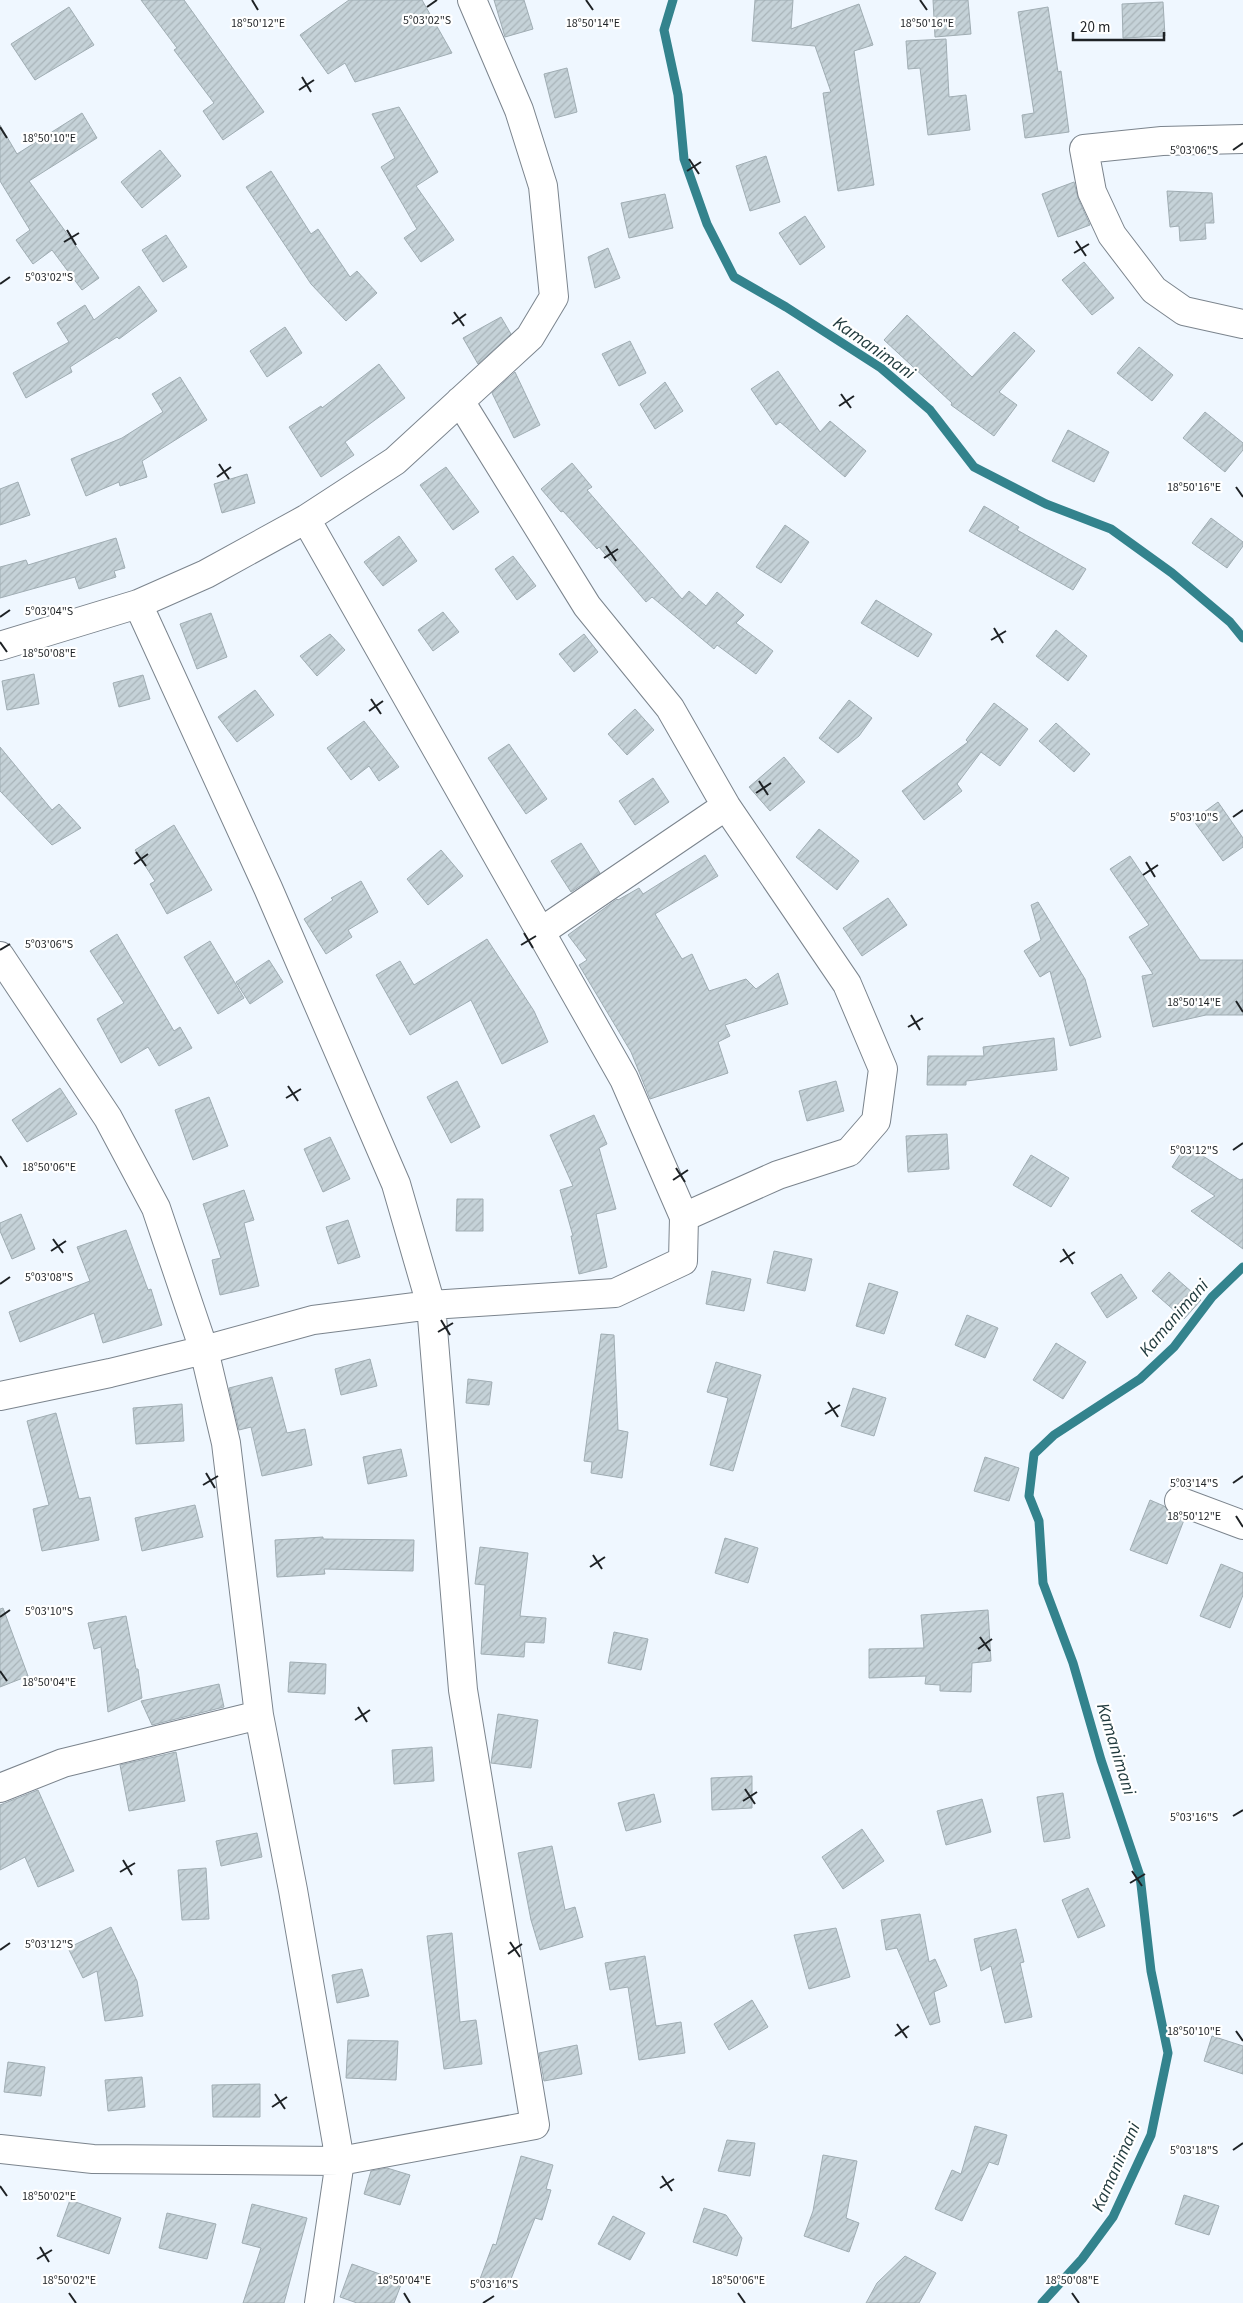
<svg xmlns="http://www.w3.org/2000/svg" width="1243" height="2303" font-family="'Source Sans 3',sans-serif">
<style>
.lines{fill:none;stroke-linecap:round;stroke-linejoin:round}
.stream{stroke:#33838d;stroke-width:9}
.building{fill:url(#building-hatch);stroke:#a0adb3}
.minor-casing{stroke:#7b848d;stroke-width:30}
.minor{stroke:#fff;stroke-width:28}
.ticks{fill:none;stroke:#1e2225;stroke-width:2}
.labels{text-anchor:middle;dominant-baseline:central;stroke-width:4.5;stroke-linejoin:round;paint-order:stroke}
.water-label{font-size:18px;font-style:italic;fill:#223b3e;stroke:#fff}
.ticks-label{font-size:12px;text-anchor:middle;fill:#1e2225;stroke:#fff;stroke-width:4.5;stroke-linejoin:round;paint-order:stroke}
</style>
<defs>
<pattern id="building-hatch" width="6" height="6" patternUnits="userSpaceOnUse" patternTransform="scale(1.25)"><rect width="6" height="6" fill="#c5d2d8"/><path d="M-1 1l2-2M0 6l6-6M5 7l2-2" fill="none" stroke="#a9b4b9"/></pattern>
</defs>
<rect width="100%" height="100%" fill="#eff7ff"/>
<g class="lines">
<path class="stream" d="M 673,0 L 664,30 L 678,95 L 684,159 L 707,224 L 734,277 L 786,307 L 881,368 L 930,410 L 974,467 L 1046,504 L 1111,529 L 1172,573 L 1230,622 L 1243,638
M 1042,2303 L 1082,2259 L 1113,2217 L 1151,2135 L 1168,2053 L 1151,1971 L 1140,1876 L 1101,1760 L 1073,1663 L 1043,1583 L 1039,1521 L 1029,1496 L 1034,1454 L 1054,1435 L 1140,1379 L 1174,1347 L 1212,1297 L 1243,1267"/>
</g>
<path class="building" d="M 141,0 L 184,0 L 264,112 L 223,140 L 203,111 L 214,103 L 174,50 L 177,48 Z
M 349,0 L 422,0 L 452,53 L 355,82 L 345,63 L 328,74 L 300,35 Z
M 494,0 L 524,0 L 533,29 L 505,37 Z
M 755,0 L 793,0 L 791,29 L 859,4 L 873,45 L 854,51 L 874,185 L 838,191 L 823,93 L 831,92 L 815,46 L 752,41 Z
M 933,0 L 968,0 L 971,34 L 935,37 Z
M 1163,2 L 1165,36 L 1123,38 L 1122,4 Z
M 69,7 L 94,45 L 35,80 L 11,44 Z
M 1048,7 L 1058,72 L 1061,71 L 1069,132 L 1025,138 L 1022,115 L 1034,113 L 1018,12 Z
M 946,39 L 949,97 L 966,95 L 970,130 L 928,135 L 920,68 L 908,69 L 906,41 Z
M 567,68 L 577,112 L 555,118 L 544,74 Z
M 399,107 L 438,172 L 416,186 L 454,240 L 421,262 L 404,238 L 417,229 L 381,167 L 395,158 L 372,114 Z
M 82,113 L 97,138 L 29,181 L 99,278 L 82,290 L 52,250 L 33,264 L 16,240 L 30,230 L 0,181 L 0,125 L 17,154 Z
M 160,150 L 181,176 L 142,208 L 121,182 Z
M 766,156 L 780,202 L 750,211 L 736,166 Z
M 271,171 L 311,234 L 318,229 L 350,277 L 357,271 L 377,293 L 346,321 L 311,284 L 246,187 Z
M 1074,182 L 1078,198 L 1090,225 L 1058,237 L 1042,194 Z
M 1167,191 L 1212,193 L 1214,223 L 1205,223 L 1206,239 L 1180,241 L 1179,226 L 1170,227 Z
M 665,194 L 673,228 L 629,238 L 621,203 Z
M 805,216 L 825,247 L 800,265 L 779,233 Z
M 166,235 L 187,267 L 163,282 L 142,250 Z
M 608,248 L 620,278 L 595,288 L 588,257 Z
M 1084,262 L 1114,298 L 1092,315 L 1062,280 Z
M 139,286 L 157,311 L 119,339 L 117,337 L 70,367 L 72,372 L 26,398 L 13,373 L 69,342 L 57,323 L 85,305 L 94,320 Z
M 907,315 L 972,377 L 1014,332 L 1035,351 L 999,392 L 1017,405 L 994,436 L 951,405 L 952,403 L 884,340 Z
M 501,317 L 511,334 L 478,364 L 463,338 Z
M 285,327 L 302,353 L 267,377 L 250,351 Z
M 630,341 L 646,373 L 619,386 L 602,354 Z
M 1139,347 L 1173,375 L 1152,401 L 1117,373 Z
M 379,364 L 405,398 L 345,442 L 354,455 L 321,477 L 289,427 L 321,406 L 322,408 Z
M 778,371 L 820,432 L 830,421 L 866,451 L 845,477 L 780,422 L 776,425 L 751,389 Z
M 515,372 L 540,425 L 514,438 L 492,393 Z
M 180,377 L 207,420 L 142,461 L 147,477 L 120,486 L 119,482 L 86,496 L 71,459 L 122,438 L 163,412 L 152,394 Z
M 665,382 L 683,411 L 655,429 L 640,404 Z
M 1205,412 L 1243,443 L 1243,450 L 1225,472 L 1183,438 Z
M 1068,430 L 1109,452 L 1094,482 L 1052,461 Z
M 572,463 L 592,487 L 587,490 L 682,599 L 689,591 L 706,606 L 717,592 L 744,615 L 736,623 L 773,651 L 756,674 L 717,645 L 714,649 L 652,597 L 646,602 L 599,547 L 597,549 L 563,511 L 561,512 L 541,489 Z
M 446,467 L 479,512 L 453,530 L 420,485 Z
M 247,474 L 255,503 L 222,513 L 214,484 Z
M 18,482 L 30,515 L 0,525 L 0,489 Z
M 984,506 L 1019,527 L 1017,530 L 1086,569 L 1073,590 L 969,531 Z
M 1211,518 L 1243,542 L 1243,546 L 1227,568 L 1192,543 Z
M 785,525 L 809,542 L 781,583 L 756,567 Z
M 399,536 L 417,561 L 383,586 L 364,562 Z
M 116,538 L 125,568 L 114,571 L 116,577 L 79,589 L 75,577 L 0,598 L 0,567 L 26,560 L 28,565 Z
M 513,556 L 536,586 L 517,600 L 495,569 Z
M 876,600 L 932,634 L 918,657 L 861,623 Z
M 443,612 L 459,632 L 433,651 L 418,630 Z
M 211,613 L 227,657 L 197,669 L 180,624 Z
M 1056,630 L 1087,656 L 1068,681 L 1036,656 Z
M 330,634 L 345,650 L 317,676 L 300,656 Z
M 584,634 L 598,652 L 574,672 L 559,654 Z
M 34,674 L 39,704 L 7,710 L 2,681 Z
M 143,675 L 150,699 L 119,707 L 113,683 Z
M 255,690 L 274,715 L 237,742 L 218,717 Z
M 849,700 L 872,718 L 859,736 L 838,753 L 819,738 Z
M 994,703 L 1028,729 L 1000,766 L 981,752 L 957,784 L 962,791 L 924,820 L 902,791 L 968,742 L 966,740 Z
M 635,709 L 654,730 L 627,755 L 608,734 Z
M 364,721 L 399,767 L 379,781 L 369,766 L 351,780 L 327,748 Z
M 1056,723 L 1090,754 L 1074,772 L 1039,741 Z
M 509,744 L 547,799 L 526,814 L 488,758 Z
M 0,747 L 52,810 L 59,804 L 81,828 L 52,845 L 0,791 Z
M 784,757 L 805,782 L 770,811 L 749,787 Z
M 653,778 L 669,802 L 635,825 L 619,801 Z
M 1218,802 L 1243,838 L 1243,847 L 1223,861 L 1193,820 Z
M 174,825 L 212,890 L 167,914 L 150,884 L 155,881 L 135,850 Z
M 819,829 L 859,861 L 837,890 L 796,857 Z
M 581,843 L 600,873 L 571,892 L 551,861 Z
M 441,850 L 463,876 L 428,905 L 407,879 Z
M 705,855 L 718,876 L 655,914 L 682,959 L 692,954 L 709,991 L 746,979 L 756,989 L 778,973 L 788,1004 L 725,1025 L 730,1036 L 718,1042 L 728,1073 L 650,1099 L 631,1052 L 579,965 L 587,960 L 568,935 L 617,899 L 618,900 L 639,888 L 643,894 Z
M 1130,856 L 1200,960 L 1243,960 L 1243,1015 L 1206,1015 L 1153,1027 L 1142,976 L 1153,974 L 1129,937 L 1149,925 L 1110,869 Z
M 361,881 L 378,912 L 348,930 L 352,937 L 326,954 L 304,919 L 333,900 L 331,898 Z
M 888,898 L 907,925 L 862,956 L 843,928 Z
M 1038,902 L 1085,979 L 1101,1037 L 1070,1046 L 1050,971 L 1040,977 L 1024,951 L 1041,940 L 1031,905 Z
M 117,934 L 174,1031 L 180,1027 L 192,1048 L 159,1066 L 148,1047 L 121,1063 L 97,1019 L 124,1003 L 90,951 Z
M 487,939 L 534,1011 L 548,1042 L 502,1064 L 471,1000 L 410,1035 L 376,975 L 400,961 L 414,985 Z
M 210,941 L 244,998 L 218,1014 L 184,957 Z
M 269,960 L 283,982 L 250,1004 L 236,982 Z
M 1054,1038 L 1057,1070 L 966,1081 L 966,1085 L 927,1085 L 928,1056 L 984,1056 L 983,1047 Z
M 457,1081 L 480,1127 L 451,1143 L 427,1097 Z
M 836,1081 L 844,1111 L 807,1121 L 799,1091 Z
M 60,1088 L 77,1114 L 27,1142 L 12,1120 Z
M 209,1097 L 228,1146 L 193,1160 L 175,1110 Z
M 594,1115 L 607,1144 L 599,1148 L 616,1209 L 596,1214 L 607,1267 L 579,1274 L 571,1236 L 573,1236 L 560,1190 L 573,1186 L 550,1135 Z
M 947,1134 L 949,1169 L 908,1172 L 906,1136 Z
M 330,1137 L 350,1179 L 323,1192 L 304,1149 Z
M 1186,1145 L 1240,1180 L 1243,1179 L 1243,1249 L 1191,1211 L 1215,1196 L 1172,1167 Z
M 1031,1155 L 1069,1178 L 1051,1207 L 1013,1185 Z
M 244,1190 L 254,1220 L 244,1223 L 259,1286 L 220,1295 L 212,1260 L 221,1258 L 203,1204 Z
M 457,1199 L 483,1199 L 483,1231 L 456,1231 Z
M 21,1214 L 35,1249 L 12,1259 L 0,1231 L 0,1223 Z
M 348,1220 L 360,1257 L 338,1264 L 326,1227 Z
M 126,1230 L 148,1290 L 151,1289 L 162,1325 L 103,1343 L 94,1313 L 20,1342 L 9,1312 L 90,1281 L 77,1247 Z
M 774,1251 L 812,1259 L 805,1291 L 767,1283 Z
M 712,1271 L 751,1279 L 744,1311 L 706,1304 Z
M 1169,1272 L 1201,1300 L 1184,1319 L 1152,1291 Z
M 1121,1274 L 1137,1298 L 1107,1318 L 1091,1293 Z
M 869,1283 L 898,1292 L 884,1334 L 856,1326 Z
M 967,1315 L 998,1328 L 985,1358 L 955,1345 Z
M 601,1334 L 614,1335 L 618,1430 L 628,1432 L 622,1478 L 591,1473 L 592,1462 L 584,1461 Z
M 1056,1343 L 1086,1362 L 1063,1399 L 1033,1380 Z
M 370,1359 L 377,1386 L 341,1395 L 335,1369 Z
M 716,1362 L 761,1375 L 733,1471 L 710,1465 L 728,1398 L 707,1392 Z
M 272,1377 L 287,1433 L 305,1429 L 312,1465 L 262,1476 L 251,1427 L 239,1430 L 229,1388 Z
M 468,1379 L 492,1382 L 489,1405 L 466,1403 Z
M 853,1388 L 886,1398 L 874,1436 L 841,1426 Z
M 182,1404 L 184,1441 L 136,1444 L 133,1408 Z
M 56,1413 L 79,1499 L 90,1497 L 99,1540 L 42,1551 L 33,1509 L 49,1505 L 27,1421 Z
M 401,1449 L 407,1476 L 368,1484 L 363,1457 Z
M 985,1457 L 1019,1468 L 1009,1501 L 974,1491 Z
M 1150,1500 L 1164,1506 L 1173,1515 L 1184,1520 L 1167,1564 L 1130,1550 Z
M 195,1505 L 203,1537 L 142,1551 L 135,1518 Z
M 323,1537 L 323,1539 L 414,1540 L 413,1571 L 324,1569 L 325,1574 L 277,1577 L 275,1540 Z
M 725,1538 L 758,1548 L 748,1583 L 715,1573 Z
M 480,1547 L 528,1553 L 520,1616 L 546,1618 L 544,1643 L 525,1642 L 524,1657 L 481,1654 L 485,1585 L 475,1584 Z
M 1221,1564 L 1243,1573 L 1243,1595 L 1230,1628 L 1200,1616 Z
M 3,1608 L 28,1676 L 0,1687 L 0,1609 Z
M 988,1610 L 991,1661 L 972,1663 L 971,1692 L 940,1691 L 940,1685 L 925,1684 L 926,1676 L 869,1678 L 869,1649 L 924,1648 L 921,1615 Z
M 126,1616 L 136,1669 L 138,1669 L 142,1698 L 108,1712 L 101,1647 L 94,1649 L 88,1623 Z
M 614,1632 L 648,1639 L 641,1670 L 608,1663 Z
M 290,1662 L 326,1664 L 325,1694 L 288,1692 Z
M 219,1684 L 224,1707 L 152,1725 L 141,1701 Z
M 498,1714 L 538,1720 L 531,1768 L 491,1763 Z
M 432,1747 L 434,1781 L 394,1784 L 392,1750 Z
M 176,1752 L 185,1801 L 129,1811 L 120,1765 Z
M 752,1776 L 752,1808 L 712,1810 L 711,1778 Z
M 38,1790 L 74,1871 L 38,1887 L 25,1857 L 0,1870 L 0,1805 Z
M 1063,1793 L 1070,1838 L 1044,1842 L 1037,1797 Z
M 654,1794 L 661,1822 L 626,1831 L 618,1803 Z
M 982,1799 L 991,1832 L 946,1845 L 937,1811 Z
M 862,1829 L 884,1861 L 843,1889 L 822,1857 Z
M 257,1833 L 262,1857 L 221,1866 L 216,1841 Z
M 552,1846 L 565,1910 L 575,1907 L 583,1937 L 540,1950 L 531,1920 L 518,1853 Z
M 206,1868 L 209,1919 L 182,1920 L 178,1870 Z
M 1088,1888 L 1105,1926 L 1078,1938 L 1062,1900 Z
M 920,1914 L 929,1962 L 935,1959 L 947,1986 L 934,1992 L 940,2022 L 930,2025 L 897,1948 L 886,1950 L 881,1920 Z
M 111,1927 L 137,1981 L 143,2016 L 105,2021 L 97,1971 L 83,1978 L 68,1948 Z
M 836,1928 L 850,1977 L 809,1989 L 794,1935 Z
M 1016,1929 L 1024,1962 L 1020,1963 L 1032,2017 L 1005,2023 L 991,1966 L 981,1971 L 974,1939 Z
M 452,1933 L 460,2022 L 476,2020 L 482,2064 L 444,2069 L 427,1936 Z
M 645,1956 L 656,2026 L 681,2022 L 685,2053 L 639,2060 L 628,1987 L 610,1990 L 605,1963 Z
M 362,1969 L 369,1996 L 337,2003 L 332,1975 Z
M 752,2000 L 768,2027 L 729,2050 L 714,2024 Z
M 1212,2036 L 1243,2046 L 1243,2074 L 1204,2061 Z
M 348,2040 L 398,2041 L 396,2080 L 346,2078 Z
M 577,2045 L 582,2074 L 544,2081 L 539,2053 Z
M 8,2062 L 45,2067 L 41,2096 L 4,2092 Z
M 142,2077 L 145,2107 L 108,2111 L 105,2080 Z
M 260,2084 L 260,2117 L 213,2117 L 212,2085 Z
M 975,2126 L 1007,2135 L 998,2165 L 989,2162 L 962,2221 L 935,2209 L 952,2170 L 961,2174 Z
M 727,2140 L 755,2143 L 750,2176 L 718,2171 Z
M 823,2155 L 857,2161 L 846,2218 L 859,2223 L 849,2252 L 804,2236 L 813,2211 Z
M 521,2156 L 553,2165 L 546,2189 L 551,2190 L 542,2220 L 535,2218 L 507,2289 L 480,2279 L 493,2244 L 496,2245 Z
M 387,2168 L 410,2175 L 400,2205 L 364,2194 L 371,2171 Z
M 1184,2195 L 1219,2206 L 1209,2235 L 1175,2224 Z
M 70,2200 L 121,2218 L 109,2254 L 57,2236 Z
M 252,2204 L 307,2218 L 284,2303 L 243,2303 L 261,2248 L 242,2243 Z
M 704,2208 L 726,2215 L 742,2238 L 737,2256 L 693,2242 Z
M 167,2213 L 216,2224 L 207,2259 L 159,2248 Z
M 613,2216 L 645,2233 L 630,2260 L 598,2244 Z
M 905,2256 L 936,2273 L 919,2303 L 866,2303 L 877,2283 Z
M 352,2264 L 402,2282 L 394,2303 L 357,2303 L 340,2297 Z"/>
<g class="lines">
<g class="minor-casing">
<path id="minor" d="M 1243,139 L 1162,141 L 1084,149 L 1092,192 L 1112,235 L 1154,290 L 1184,311 L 1243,324
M 460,401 L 587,606 L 670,708 L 726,806 L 847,984 L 883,1069 L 876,1121 L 849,1152 L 778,1175 L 684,1217
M 0,646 L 138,604 L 206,574 L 306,519 L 395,461 L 530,337 L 554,297 L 543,186 L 519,110 L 472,0
M 542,931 L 726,806
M 0,956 L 108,1118 L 156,1208 L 204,1350 L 226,1443 L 259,1715 L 293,1890 L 340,2161 L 319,2303
M 0,1396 L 110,1373 L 204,1350 L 313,1320 L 431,1305 L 615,1293 L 683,1261 L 684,1217 L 624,1079 L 306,519
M 1179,1501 L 1243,1525
M 0,1788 L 63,1763 L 259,1715
M 0,2149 L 93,2159 L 340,2161 L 535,2125 L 463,1690 L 431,1305 L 396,1184 L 268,888 L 138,604"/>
</g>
<use href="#minor" class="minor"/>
</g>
<path class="ticks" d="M 252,0 L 258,10M 586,0 L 593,10M 920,0 L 927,10M 427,7 L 437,0M 302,77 L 311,92M 299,90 L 314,80M 0,127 L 7,138M 1233,150 L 1243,143M 689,159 L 699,174M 687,171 L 701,162M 67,230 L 76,245M 1076,241 L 1086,256M 64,242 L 79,233M 1074,253 L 1089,244M 0,284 L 10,277M 454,312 L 464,326M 452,324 L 466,314M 841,394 L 851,408M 839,406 L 854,396M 219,464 L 229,479M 217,477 L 231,467M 1236,487 L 1243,497M 606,546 L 616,561M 604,558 L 618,549M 0,617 L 10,610M 994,628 L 1003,643M 991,640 L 1006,631M 0,642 L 7,652M 371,699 L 381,714M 369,711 L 383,701M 759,781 L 768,795M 756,793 L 771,783M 1233,817 L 1243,810M 136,852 L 146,866M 1146,862 L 1155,877M 134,864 L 148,854M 1143,875 L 1158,865M 524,933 L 533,948M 521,945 L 536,936M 0,950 L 10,944M 1236,1001 L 1243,1012M 911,1015 L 920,1030M 908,1027 L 923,1018M 288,1086 L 298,1101M 286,1098 L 301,1089M 1233,1150 L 1243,1143M 0,1156 L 7,1167M 676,1168 L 685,1182M 673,1180 L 688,1170M 53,1239 L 63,1253M 1063,1249 L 1073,1264M 51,1251 L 66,1241M 1060,1262 L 1075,1252M 0,1284 L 10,1277M 441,1320 L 450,1335M 438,1332 L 453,1323M 828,1402 L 838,1417M 825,1414 L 840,1405M 206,1473 L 215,1488M 1233,1483 L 1243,1476M 203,1485 L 218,1476M 1236,1516 L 1243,1527M 593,1555 L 602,1569M 590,1567 L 605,1557M 0,1617 L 10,1610M 980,1637 L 990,1651M 978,1649 L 992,1639M 0,1671 L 7,1681M 358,1707 L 367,1722M 355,1720 L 370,1710M 745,1789 L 755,1804M 743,1801 L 757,1792M 1233,1816 L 1243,1810M 123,1860 L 132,1875M 1132,1871 L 1142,1886M 120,1872 L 135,1863M 1130,1883 L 1145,1874M 510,1942 L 520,1957M 0,1950 L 10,1943M 508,1954 L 522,1944M 897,2024 L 907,2038M 1236,2031 L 1243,2041M 895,2036 L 909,2026M 275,2094 L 285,2109M 272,2107 L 287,2097M 1233,2150 L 1243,2143M 662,2176 L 672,2191M 0,2186 L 7,2196M 660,2188 L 674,2179M 40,2247 L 49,2262M 37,2259 L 52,2250M 69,2293 L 76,2303M 404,2293 L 410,2303M 738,2293 L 745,2303M 1072,2293 L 1079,2303M 483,2303 L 494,2296"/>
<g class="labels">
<g class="water-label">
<text transform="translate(874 348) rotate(35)">Kamanimani</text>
<text transform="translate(1174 1318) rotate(-49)">Kamanimani</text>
<text transform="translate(1116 1749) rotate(73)">Kamanimani</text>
<text transform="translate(1116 2167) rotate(-66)">Kamanimani</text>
</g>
</g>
<g class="ticks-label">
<text x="427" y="24">5°03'02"S</text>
<text x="258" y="27">18°50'12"E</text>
<text x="593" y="27">18°50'14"E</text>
<text x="927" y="27">18°50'16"E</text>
<text x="49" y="142">18°50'10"E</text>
<text x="1194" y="154">5°03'06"S</text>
<text x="49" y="281">5°03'02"S</text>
<text x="1194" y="491">18°50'16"E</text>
<text x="49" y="615">5°03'04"S</text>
<text x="49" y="657">18°50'08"E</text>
<text x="1194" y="821">5°03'10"S</text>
<text x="49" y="948">5°03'06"S</text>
<text x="1194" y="1006">18°50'14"E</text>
<text x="1194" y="1154">5°03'12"S</text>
<text x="49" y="1171">18°50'06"E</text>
<text x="49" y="1281">5°03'08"S</text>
<text x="1194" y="1487">5°03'14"S</text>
<text x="1194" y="1520">18°50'12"E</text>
<text x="49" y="1615">5°03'10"S</text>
<text x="49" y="1686">18°50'04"E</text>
<text x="1194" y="1821">5°03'16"S</text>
<text x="49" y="1948">5°03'12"S</text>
<text x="1194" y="2035">18°50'10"E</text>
<text x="1194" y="2154">5°03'18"S</text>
<text x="49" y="2200">18°50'02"E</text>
<text x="69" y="2284">18°50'02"E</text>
<text x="404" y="2284">18°50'04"E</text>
<text x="738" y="2284">18°50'06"E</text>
<text x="1072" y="2284">18°50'08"E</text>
<text x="494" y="2288">5°03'16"S</text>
</g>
<path d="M1073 32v8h91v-8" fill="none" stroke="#1e2225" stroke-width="2.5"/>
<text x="1080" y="32" font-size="15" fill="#1e2225" stroke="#ffffff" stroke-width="4" paint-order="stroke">20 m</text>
</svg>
